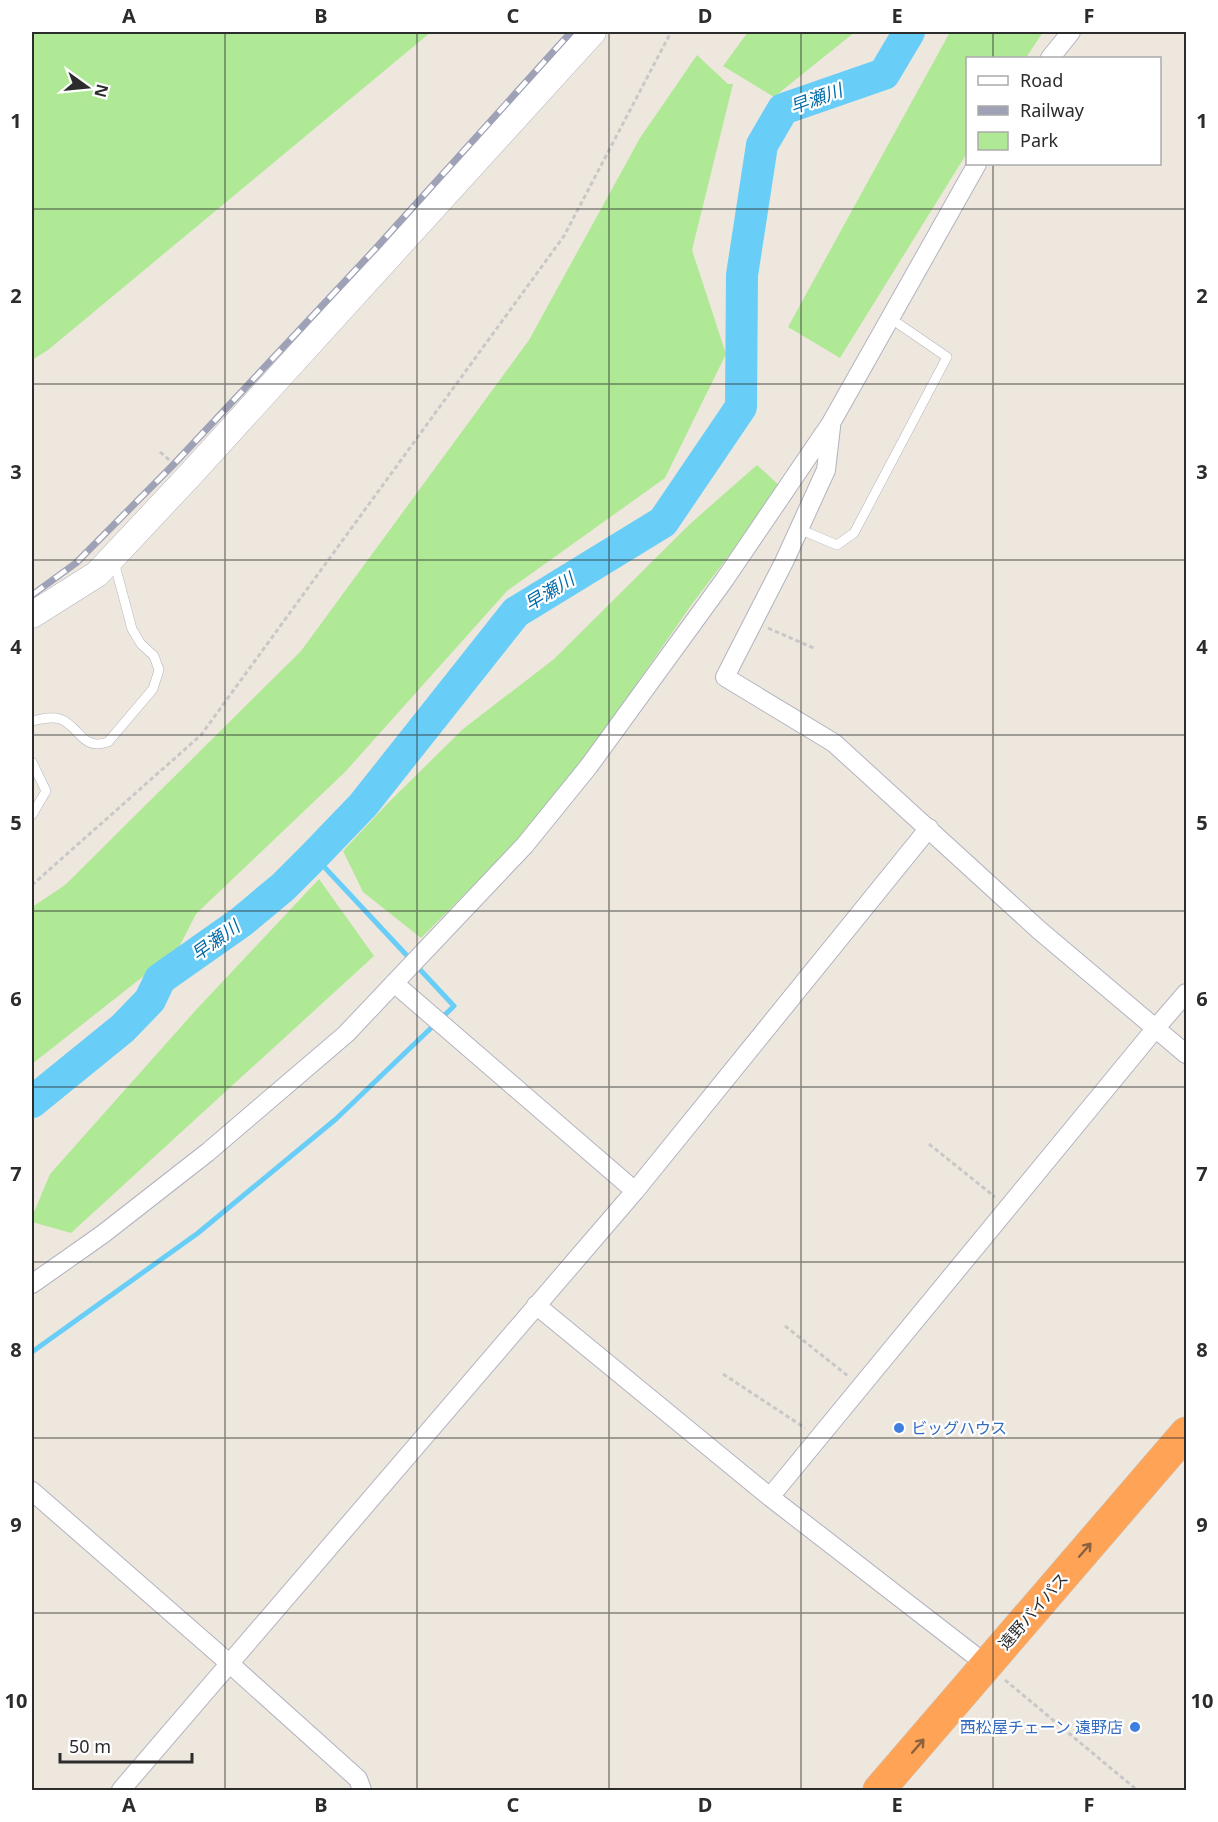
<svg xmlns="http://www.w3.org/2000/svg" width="1218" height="1822" font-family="'Noto Sans','Noto Sans JP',sans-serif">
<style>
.green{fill:#b0e995}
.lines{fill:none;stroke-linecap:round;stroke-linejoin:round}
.stream{stroke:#68cef8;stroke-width:5}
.river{stroke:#68cef8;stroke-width:32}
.lane-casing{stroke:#b1b3c0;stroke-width:10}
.street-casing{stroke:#b1b3c0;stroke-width:20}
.secondary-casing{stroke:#b1b3c0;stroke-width:27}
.highway-casing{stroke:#c8c8c8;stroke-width:33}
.path{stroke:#c8c8c8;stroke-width:3;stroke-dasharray:4.5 3;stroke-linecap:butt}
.lane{stroke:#fff;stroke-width:9}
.street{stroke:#fff;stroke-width:18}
.secondary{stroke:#fff;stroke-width:26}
.highway{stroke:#ffa457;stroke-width:32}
.rail-casing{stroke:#9fa2b7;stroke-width:7}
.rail{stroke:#fff;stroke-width:4.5;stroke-dasharray:14;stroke-linecap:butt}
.oneway{stroke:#8b623f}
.grid{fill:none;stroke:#2c2c2c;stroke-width:1.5;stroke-opacity:0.55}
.shop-dot{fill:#3f7fe0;stroke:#fff;stroke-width:2}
.labels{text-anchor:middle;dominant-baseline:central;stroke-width:4.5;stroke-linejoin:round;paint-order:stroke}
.shop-label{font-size:16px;fill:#366cbe;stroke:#fff;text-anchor:start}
.street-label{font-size:16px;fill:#2c2c2c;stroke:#fff}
.water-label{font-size:18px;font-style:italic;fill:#036ba8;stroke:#fff}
.neatline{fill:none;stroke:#2c2c2c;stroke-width:2}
.grid-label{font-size:20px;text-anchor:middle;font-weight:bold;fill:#2c2c2c}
</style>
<rect width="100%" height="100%" fill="#eee7dd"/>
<path class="green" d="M 32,32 L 431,32 L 48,350 L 32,360 Z
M 748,32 L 855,32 L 774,97 L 723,66 Z
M 950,32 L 1043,32 L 1026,58 L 968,58 L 967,153 L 840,358 L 788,327 Z
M 697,55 L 728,84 L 733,84 L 692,250 L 726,354 L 665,478 L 507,591 L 345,772 L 196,914 L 178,949 L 32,1064 L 32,907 L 65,885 L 301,651 L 529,340 L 640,138 Z
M 757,465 L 781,487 L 692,604 L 592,748 L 508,851 L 421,938 L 363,892 L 343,851 L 387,804 L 463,729 L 554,659 L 691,523 Z
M 319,879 L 374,956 L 71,1233 L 32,1222 L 32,1217 L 50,1174 L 195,1011 Z"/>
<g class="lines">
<path class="stream" d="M 32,1352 L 198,1233 L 336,1119 L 454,1006 L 314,856"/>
<path class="river" d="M 32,1102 L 123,1028 L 150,1000 L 160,979 L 241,922 L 283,887 L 314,856 L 363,805 L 516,612 L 663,522 L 741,407 L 742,275 L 762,145 L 783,109 L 884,74 L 909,32"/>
<g class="lane-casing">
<path id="lane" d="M 799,529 L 837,545 L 854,533 L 947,357 L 890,318
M 32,721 C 41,719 50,716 60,719 C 80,726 81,751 108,742 L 153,689 L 159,670 L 154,656 L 141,644 L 132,629 L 116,569
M 32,762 L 46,791 L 32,815"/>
</g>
<g class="street-casing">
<path id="street" d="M 1050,58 L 1071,32
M 831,427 L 826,470 L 784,562 L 725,677 L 834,743 L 1039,930 L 1186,1054
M 394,983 L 635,1191
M 32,1284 L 103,1234 L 208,1152 L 346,1034 L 525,845 L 589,766 L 725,579 L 831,423 L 977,164
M 536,1305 L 770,1497 L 987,1665
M 32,1491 L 229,1663 L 358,1779 L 362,1790
M 770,1497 L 1155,1029 L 1186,993
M 121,1790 L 635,1191 L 929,828"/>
</g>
<g class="secondary-casing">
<path id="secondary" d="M 32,615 L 97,574 L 189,476 L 593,32"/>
</g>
<g class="highway-casing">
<path id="highway" d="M 879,1790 L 1186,1433"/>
</g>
<path class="path" d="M 160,452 L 174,464
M 768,628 L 816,649
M 32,885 L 201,735 L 564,236 L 671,32
M 929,1144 L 995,1197
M 785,1326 L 848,1376
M 723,1374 L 805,1428
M 1005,1680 L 1137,1790"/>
<use href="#lane" class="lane"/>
<use href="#street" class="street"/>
<use href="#secondary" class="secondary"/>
<use href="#highway" class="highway"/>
<g class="rail-casing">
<path id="rail" d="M 32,595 L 76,563 L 174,464 L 377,247 L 571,32"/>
</g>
<use href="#rail" class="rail"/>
</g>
<defs><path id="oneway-shaft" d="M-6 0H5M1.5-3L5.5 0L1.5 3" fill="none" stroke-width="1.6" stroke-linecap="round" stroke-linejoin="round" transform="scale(1.5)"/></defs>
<g class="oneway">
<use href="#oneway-shaft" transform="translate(1085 1550) rotate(-49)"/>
<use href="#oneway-shaft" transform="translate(918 1746) rotate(-49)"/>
</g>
<path class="grid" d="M 225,32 L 225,1790M 417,32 L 417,1790M 609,32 L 609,1790M 801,32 L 801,1790M 993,32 L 993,58M 993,164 L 993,1790M 32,209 L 1186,209M 32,384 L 1186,384M 32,560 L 1186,560M 32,735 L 1186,735M 32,911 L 1186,911M 32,1087 L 1186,1087M 32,1262 L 1186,1262M 32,1438 L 1186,1438M 32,1613 L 1186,1613"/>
<g class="shop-dot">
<circle cx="899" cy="1428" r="6"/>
<circle cx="1135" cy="1727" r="6"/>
</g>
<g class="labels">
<g class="shop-label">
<text x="911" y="1428">ビッグハウス</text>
<text x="1123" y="1727" text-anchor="end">西松屋チェーン 遠野店</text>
</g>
<g class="street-label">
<text transform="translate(1033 1611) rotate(-49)">遠野バイパス</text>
</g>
<g class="water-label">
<text transform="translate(816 98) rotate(-20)">早瀬川</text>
<text transform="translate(549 591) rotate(-31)">早瀬川</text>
<text transform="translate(215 940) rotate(-36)">早瀬川</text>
</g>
</g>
<rect width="1218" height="1822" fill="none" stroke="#ffffff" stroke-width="66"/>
<rect x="966" y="57" width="195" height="108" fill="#ffffff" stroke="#ababab" stroke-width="1.5"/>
<rect x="978" y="76" width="30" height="9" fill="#ffffff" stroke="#ababab" stroke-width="1.5"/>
<text x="1020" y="87" font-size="18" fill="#2c2c2c">Road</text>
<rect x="978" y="106" width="30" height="9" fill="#9fa2b7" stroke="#ababab" stroke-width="1.5"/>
<text x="1020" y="117" font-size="18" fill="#2c2c2c">Railway</text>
<rect x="978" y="132" width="30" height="18" fill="#b0e995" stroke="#ababab" stroke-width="1.5"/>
<text x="1020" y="147" font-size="18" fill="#2c2c2c">Park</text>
<g transform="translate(87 87) rotate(105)" stroke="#ffffff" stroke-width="4.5" paint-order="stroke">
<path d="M0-4.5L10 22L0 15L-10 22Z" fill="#2c2c2c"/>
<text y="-9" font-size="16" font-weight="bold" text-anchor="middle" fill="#2c2c2c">N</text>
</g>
<path d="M60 1753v9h132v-9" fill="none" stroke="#2c2c2c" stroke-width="3"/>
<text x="69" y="1753" font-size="18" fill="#2c2c2c" stroke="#ffffff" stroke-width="4.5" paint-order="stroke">50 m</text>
<rect x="33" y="33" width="1152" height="1756" class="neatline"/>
<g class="grid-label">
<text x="129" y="23">A</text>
<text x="321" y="23">B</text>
<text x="513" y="23">C</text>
<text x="705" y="23">D</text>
<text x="897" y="23">E</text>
<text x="1089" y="23">F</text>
<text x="16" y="128">1</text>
<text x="1202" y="128">1</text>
<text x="16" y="303">2</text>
<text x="1202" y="303">2</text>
<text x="16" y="479">3</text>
<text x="1202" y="479">3</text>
<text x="16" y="654">4</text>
<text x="1202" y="654">4</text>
<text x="16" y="830">5</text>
<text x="1202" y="830">5</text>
<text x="16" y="1006">6</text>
<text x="1202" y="1006">6</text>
<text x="16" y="1181">7</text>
<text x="1202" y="1181">7</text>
<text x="16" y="1357">8</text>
<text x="1202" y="1357">8</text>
<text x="16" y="1532">9</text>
<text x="1202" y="1532">9</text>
<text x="16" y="1708">10</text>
<text x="1202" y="1708">10</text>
<text x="129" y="1812">A</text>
<text x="321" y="1812">B</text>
<text x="513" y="1812">C</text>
<text x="705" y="1812">D</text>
<text x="897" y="1812">E</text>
<text x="1089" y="1812">F</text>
</g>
</svg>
